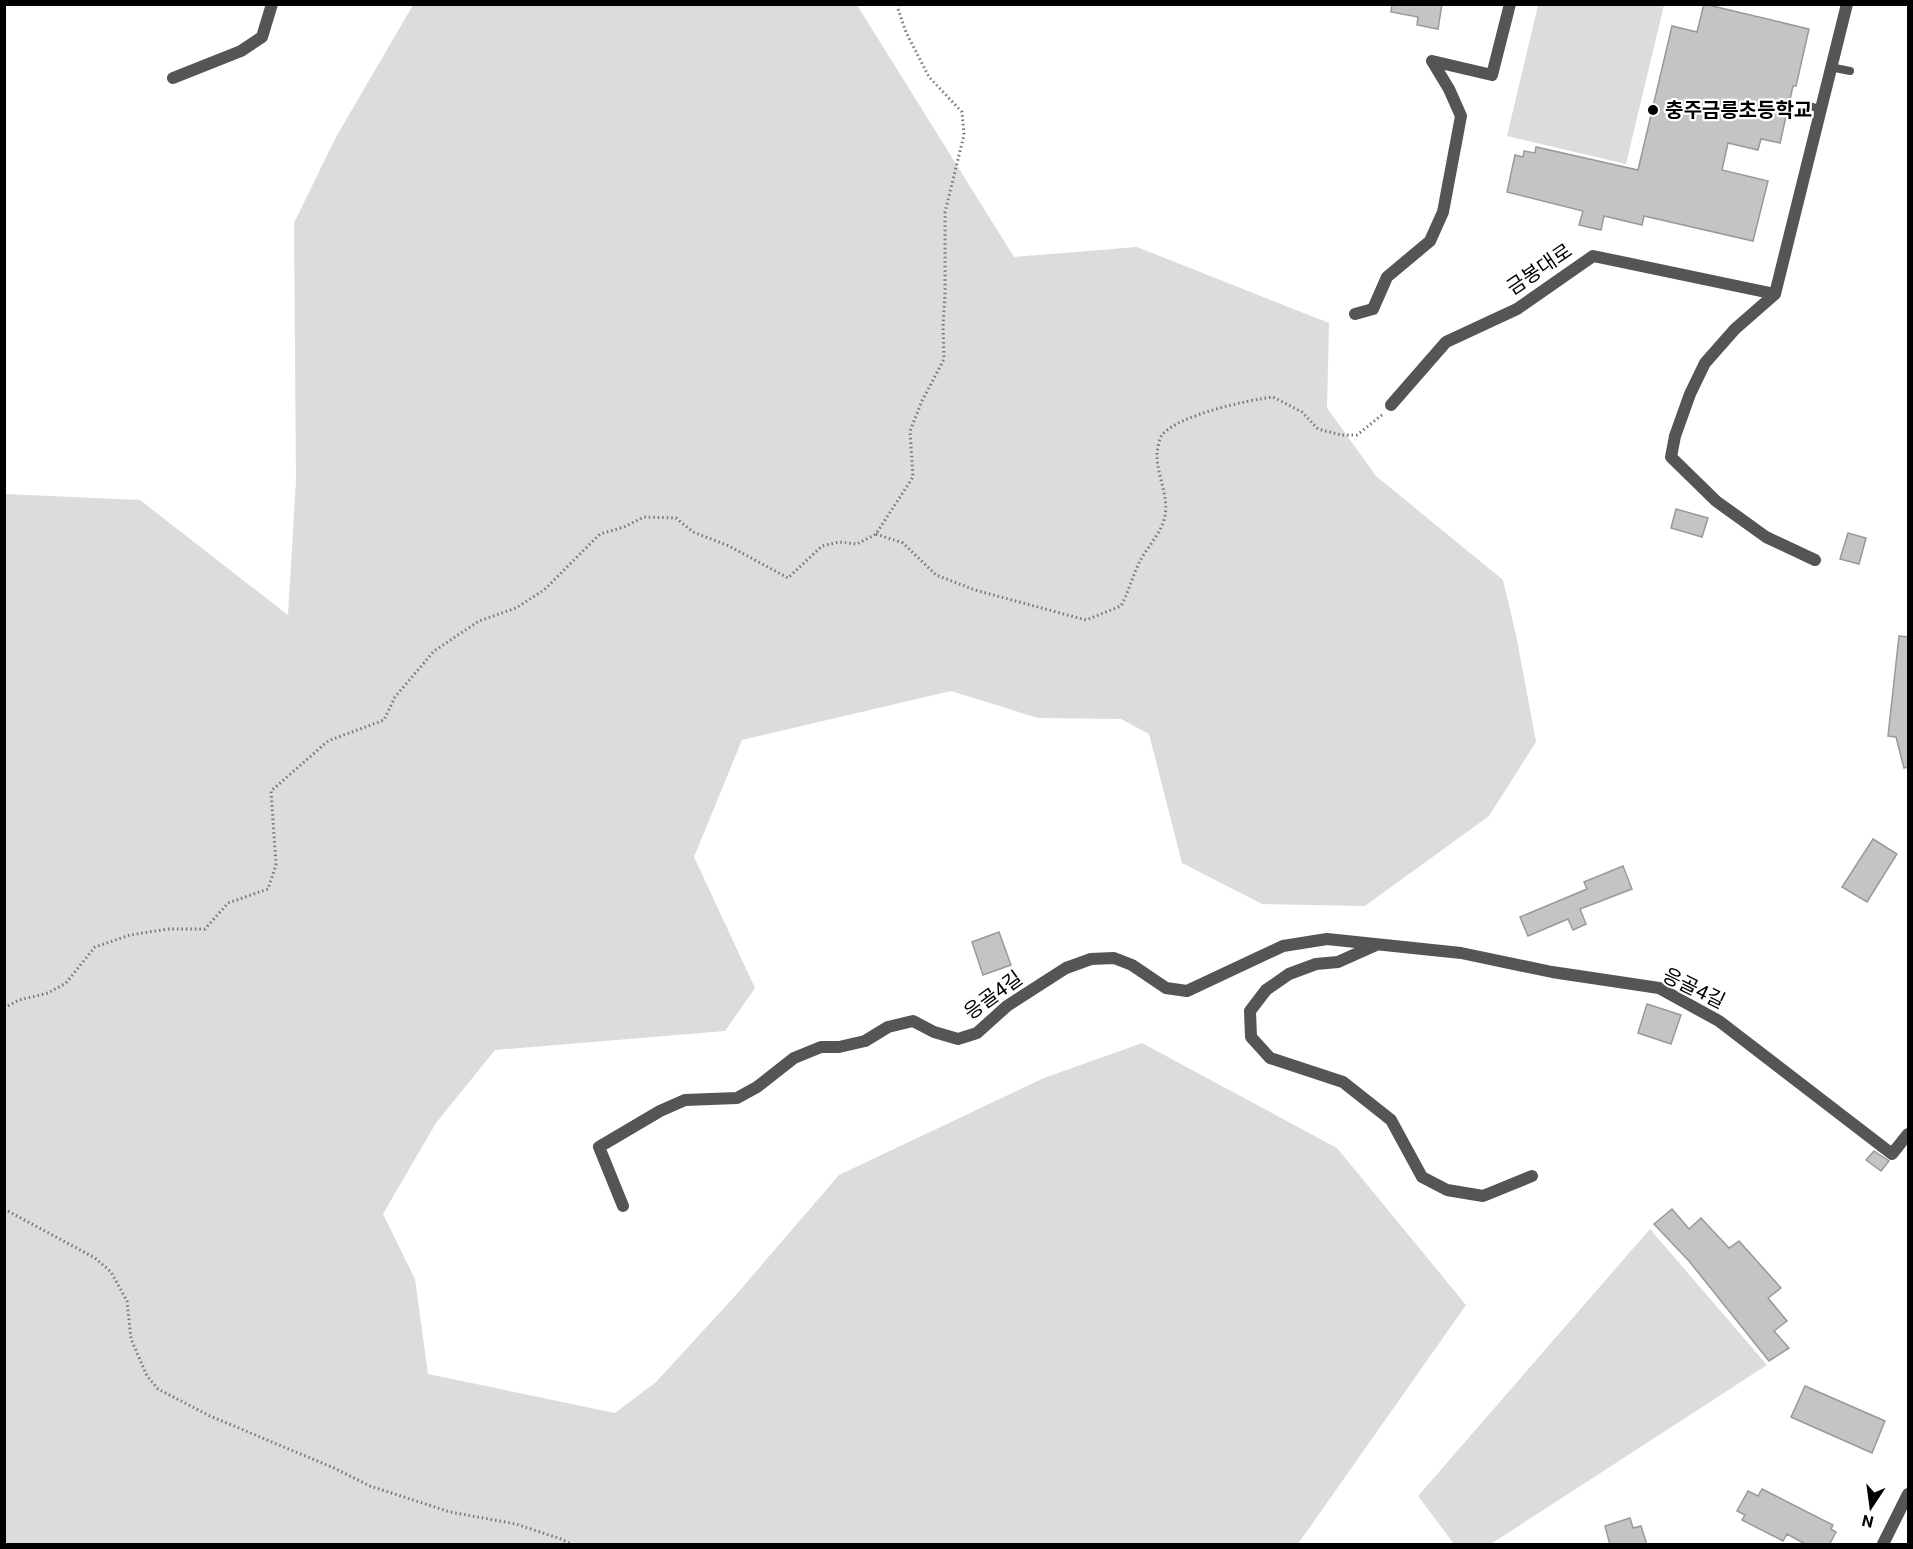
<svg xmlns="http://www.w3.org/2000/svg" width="1913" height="1549" font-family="Roboto,'Noto Sans KR',sans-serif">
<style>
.green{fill:#dcdcdc}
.building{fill:#c4c4c4;stroke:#999;stroke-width:1.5}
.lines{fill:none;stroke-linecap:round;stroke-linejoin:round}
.path{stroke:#777;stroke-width:3;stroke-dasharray:1.5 3;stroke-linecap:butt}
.service{stroke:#555;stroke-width:8}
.minor{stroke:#555;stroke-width:12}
.tertiary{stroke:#555;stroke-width:12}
.poi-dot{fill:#000;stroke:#fff;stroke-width:2}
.labels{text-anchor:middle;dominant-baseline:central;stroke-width:4.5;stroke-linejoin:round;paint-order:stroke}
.poi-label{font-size:20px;font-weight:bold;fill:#000;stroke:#fff;text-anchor:start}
.street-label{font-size:20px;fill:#000;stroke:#fff}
</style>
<rect width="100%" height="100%" fill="#fff"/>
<path class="green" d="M 413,5 L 857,5 L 1014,257 L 1137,247 L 1329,323 L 1327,408 L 1376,476 L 1503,580 L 1516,635 L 1536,742 L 1489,816 L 1365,906 L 1262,904 L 1182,863 L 1149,734 L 1121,719 L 1038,718 L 951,691 L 742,740 L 694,857 L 755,988 L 725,1031 L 495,1050 L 436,1123 L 383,1214 L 415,1279 L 428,1374 L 615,1413 L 656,1382 L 735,1296 L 839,1175 L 1044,1078 L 1142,1043 L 1337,1148 L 1466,1305 L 1298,1544 L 5,1544 L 5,494 L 140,500 L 288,615 L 296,481 L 294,223 L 336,137 Z
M 1538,5 L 1664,5 L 1626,164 L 1507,136 Z
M 1650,1229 L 1767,1365 L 1491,1544 L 1454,1544 L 1418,1496 Z"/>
<path class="building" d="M 1392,4 L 1442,4 L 1438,29 L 1417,25 L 1418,17 L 1391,12 Z
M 1704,4 L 1809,29 L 1796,86 L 1793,86 L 1780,143 L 1761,139 L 1758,150 L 1728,143 L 1722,170 L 1768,181 L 1753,241 L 1644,216 L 1642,225 L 1604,216 L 1601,230 L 1579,225 L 1583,211 L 1507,192 L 1515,155 L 1523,157 L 1524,151 L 1535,153 L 1536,147 L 1638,170 L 1672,26 L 1697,32 Z
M 1676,509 L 1708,518 L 1702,537 L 1671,528 Z
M 1848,533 L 1866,538 L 1859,564 L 1840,559 Z
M 1899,636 L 1908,637 L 1908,767 L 1904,768 L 1896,737 L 1888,736 Z
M 1873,839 L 1897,854 L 1867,902 L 1842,887 Z
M 1623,866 L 1632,889 L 1580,909 L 1586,924 L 1573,930 L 1568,919 L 1528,936 L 1520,917 L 1587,889 L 1584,882 Z
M 999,932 L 1011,965 L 983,975 L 972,942 Z
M 1647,1004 L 1681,1015 L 1671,1044 L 1638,1033 Z
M 1874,1151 L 1889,1161 L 1881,1171 L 1866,1160 Z
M 1672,1209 L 1689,1229 L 1701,1218 L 1729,1248 L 1739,1241 L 1781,1288 L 1768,1298 L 1787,1321 L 1774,1331 L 1789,1348 L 1769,1361 L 1689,1261 L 1654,1224 Z
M 1805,1386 L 1885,1421 L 1872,1453 L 1791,1417 Z
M 1762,1489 L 1833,1525 L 1831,1529 L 1836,1532 L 1829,1545 L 1807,1545 L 1787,1534 L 1783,1541 L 1742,1520 L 1745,1515 L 1737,1511 L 1748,1491 L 1758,1496 Z
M 1630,1518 L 1633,1528 L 1641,1526 L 1647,1545 L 1610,1545 L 1605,1526 Z"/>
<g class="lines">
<path class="path" d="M 876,534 L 903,543 L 936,575 L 975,590 L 1086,620 L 1121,606 C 1129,591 1133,574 1141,559 C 1149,545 1162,532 1165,516 C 1169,495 1156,474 1157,452 C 1158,447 1159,439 1162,435 C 1178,415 1248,400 1273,397 L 1302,412 L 1318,429 L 1341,435 L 1357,435 L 1383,414
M 4,1008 L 19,1000 L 48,993 L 66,983 L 95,947 L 130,935 L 168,929 L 205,929 L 228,903 L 268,889 L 276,865 L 271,791 L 328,741 L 384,720 L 395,697 L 434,651 L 479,621 L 516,608 L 544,590 L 600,534 L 624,527 L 644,517 L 676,518 L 693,532 L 729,546 L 788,578 L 822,546 L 839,542 L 857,544 L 876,534 L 913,477 L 910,431 L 922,401 L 944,359 L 943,326 L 945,295 L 945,212 L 964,135 L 962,112 L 929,77 L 906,32 L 898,9 L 899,4
M 4,1209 L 95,1258 L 111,1272 L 127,1301 L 131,1339 L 147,1376 L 158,1389 L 210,1416 L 334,1468 L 370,1486 L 450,1512 L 516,1524 L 561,1539 L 571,1544"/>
<path class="service" d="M 1830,67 L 1850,71
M 1802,104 L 1820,109"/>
<path class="minor" d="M 1432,61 L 1492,75 L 1510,4
M 173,78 L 241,51 L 262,37 L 272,4
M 1355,314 L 1373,309 L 1387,277 L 1430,241 L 1443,212 L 1461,116 L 1449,89 L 1432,61
M 1391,405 L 1446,342 L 1517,309 L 1593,256 L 1775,294
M 1815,560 L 1766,537 L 1716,501 L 1671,457 L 1675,436 L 1690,394 L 1705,363 L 1735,329 L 1775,294 L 1847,4
M 1376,945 L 1338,962 L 1316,964 L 1289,974 L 1266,990 L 1250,1011 L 1251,1037 L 1270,1058 L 1343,1082 L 1391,1120 L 1422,1177 L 1447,1190 L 1483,1196 L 1532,1176
M 623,1206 L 599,1147 L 660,1111 L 685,1100 L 737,1098 L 757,1087 L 794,1058 L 821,1047 L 839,1047 L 865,1041 L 888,1027 L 913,1021 L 934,1032 L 958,1039 L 977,1033 L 1007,1006 L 1066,968 L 1091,959 L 1114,958 L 1132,965 L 1166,988 L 1187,991 L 1283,946 L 1327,939 L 1461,953 L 1552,972 L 1659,988 L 1719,1021 L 1892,1154 L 1908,1134"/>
<path class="tertiary" d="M 1883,1544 L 1908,1494"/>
</g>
<circle class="poi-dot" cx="1653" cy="110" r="6"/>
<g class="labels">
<g class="poi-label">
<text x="1665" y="110">충주금릉초등학교</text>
</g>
<g class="street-label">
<text transform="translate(1539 269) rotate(-34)">금봉대로</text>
<text transform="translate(1694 988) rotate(26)">응골4길</text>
<text transform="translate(993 995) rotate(-36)">응골4길</text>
</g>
</g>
<rect width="1913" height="1549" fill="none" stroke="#000000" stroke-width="12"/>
<g transform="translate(1871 1507) rotate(193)" stroke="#ffffff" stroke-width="4.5" paint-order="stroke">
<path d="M0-4.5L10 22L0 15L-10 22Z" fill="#000000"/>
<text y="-9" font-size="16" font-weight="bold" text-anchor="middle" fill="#000000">N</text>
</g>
</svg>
